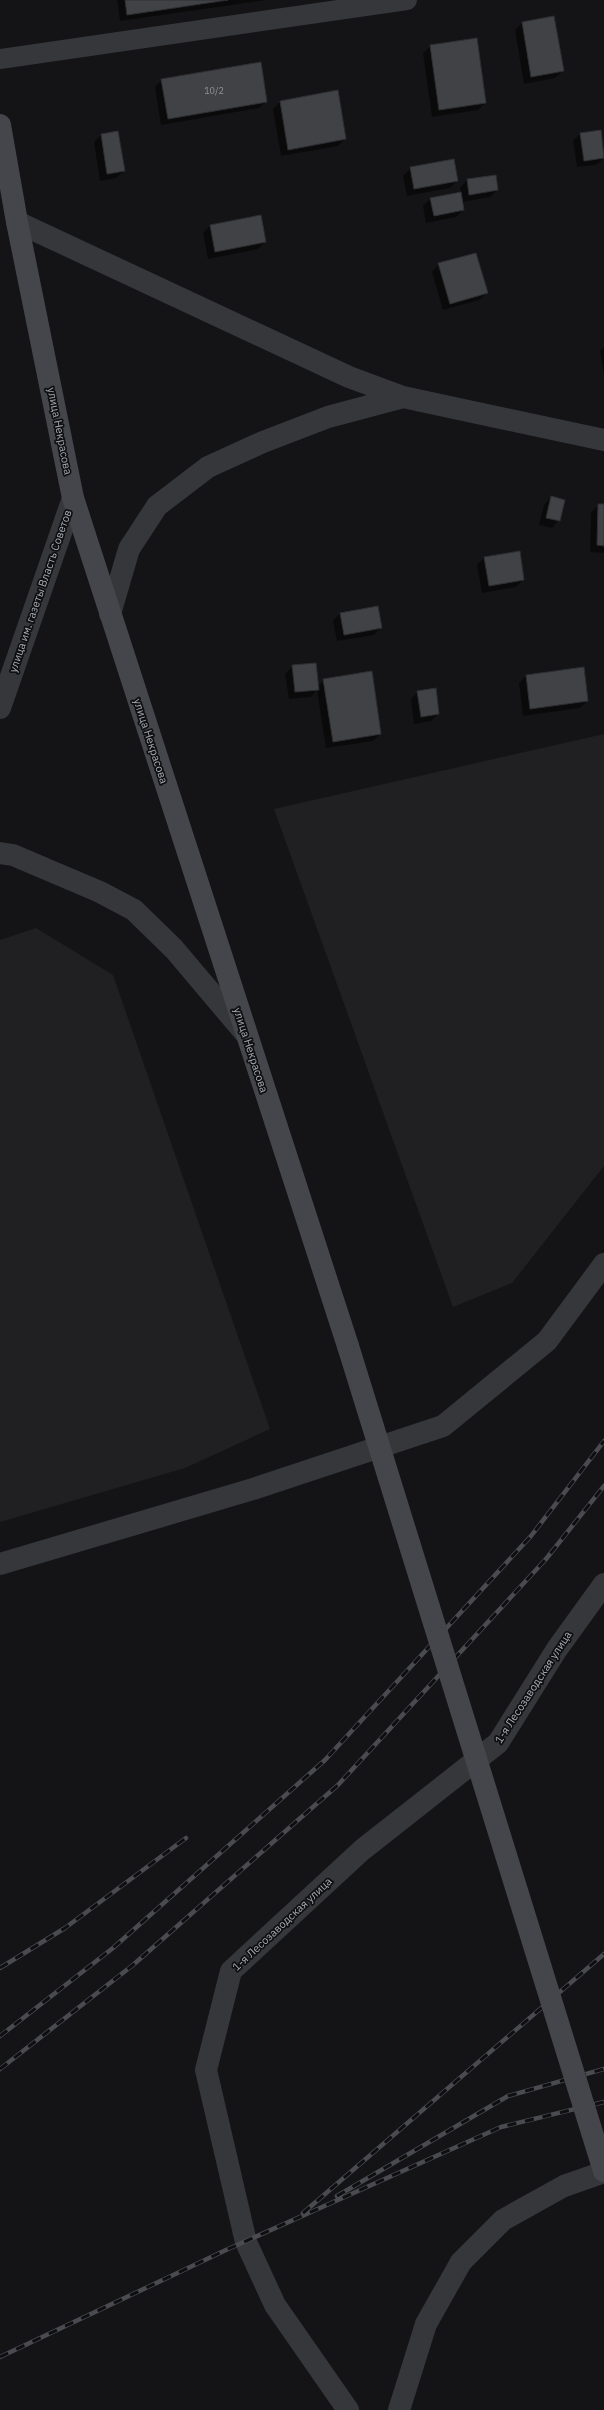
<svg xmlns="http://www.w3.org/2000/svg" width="604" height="2410" font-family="'IBM Plex Sans',sans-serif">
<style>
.built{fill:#202023}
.shadow{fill:#0007}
.building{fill:#414246;stroke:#2e2f32}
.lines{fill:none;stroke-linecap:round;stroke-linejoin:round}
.lane{stroke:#36373b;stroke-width:20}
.street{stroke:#36373b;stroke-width:22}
.secondary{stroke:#44464b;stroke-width:22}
.rail-casing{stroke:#494b50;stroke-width:4.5}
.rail{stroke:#0f0f11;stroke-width:3;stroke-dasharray:9;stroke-linecap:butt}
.secondary-bridge{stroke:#44464b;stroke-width:22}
.labels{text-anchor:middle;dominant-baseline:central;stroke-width:3.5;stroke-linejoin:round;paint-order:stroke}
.number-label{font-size:9px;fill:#8e9299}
.street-label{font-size:11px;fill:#a7acb5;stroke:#0f0f11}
</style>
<rect width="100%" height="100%" fill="#141416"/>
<path class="built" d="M 604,734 L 604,1166 L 512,1283 L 453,1307 L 274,809 Z
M 36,928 L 113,975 L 270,1429 L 185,1468 L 0,1522 L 0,940 Z"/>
<path class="shadow" d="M 117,0 L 267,0 L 120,21 Z
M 522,23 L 563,71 L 555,78 L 524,84 L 515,30 Z
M 431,46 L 485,103 L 478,110 L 432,117 L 423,53 Z
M 162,80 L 266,101 L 259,108 L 161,125 L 155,87 Z
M 337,92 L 345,139 L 338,146 L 281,156 L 273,109 L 280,102 Z
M 117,132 L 124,171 L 116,178 L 100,181 L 94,142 L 101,135 Z
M 580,134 L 604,158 L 596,165 L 577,167 L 573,141 Z
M 411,168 L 457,181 L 450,188 L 407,196 L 403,176 Z
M 467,180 L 497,190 L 490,197 L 462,202 L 463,210 L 456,217 L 426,223 L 423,206 L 430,199 L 461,193 L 460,188 Z
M 210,226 L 265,242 L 258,249 L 208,259 L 203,233 Z
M 439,264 L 487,293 L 479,300 L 443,310 L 432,272 Z
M 604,347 L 604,375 L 600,351 Z
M 551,497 L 559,520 L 552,528 L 539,525 L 544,505 Z
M 599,505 L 604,505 L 604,553 L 590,552 L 591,512 Z
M 484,558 L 523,580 L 516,587 L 482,593 L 477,565 Z
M 340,613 L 381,627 L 374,635 L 337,641 L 333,621 Z
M 293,666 L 318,686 L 324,680 L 380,734 L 373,741 L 326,748 L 317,690 L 311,697 L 289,699 L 285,674 Z
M 526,676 L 587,701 L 580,708 L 523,716 L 519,683 Z
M 418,692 L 438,714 L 431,721 L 414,724 L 411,699 Z"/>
<path class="building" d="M 125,0 L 228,0 L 127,15 Z
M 554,16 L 564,71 L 531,77 L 522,22 Z
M 477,38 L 486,103 L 439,110 L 430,45 Z
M 261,62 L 267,102 L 168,119 L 161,79 Z
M 338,90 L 346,139 L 288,150 L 280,101 Z
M 601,130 L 604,158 L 584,161 L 580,133 Z
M 118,131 L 125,171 L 107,174 L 101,134 Z
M 454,159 L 458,181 L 414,189 L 410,167 Z
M 496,175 L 498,190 L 469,195 L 467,179 Z
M 461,192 L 464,210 L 434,216 L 430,198 Z
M 261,215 L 266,242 L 215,252 L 210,225 Z
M 476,253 L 488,293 L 450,304 L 438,263 Z
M 551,496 L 565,500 L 560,521 L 546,518 Z
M 598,504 L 604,504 L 604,546 L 597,545 Z
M 520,551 L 524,580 L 489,586 L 484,557 Z
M 378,606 L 382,628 L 344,635 L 340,613 Z
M 316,663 L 319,690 L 295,692 L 292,665 Z
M 584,667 L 588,701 L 530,709 L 526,675 Z
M 372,671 L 381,734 L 333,742 L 323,679 Z
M 436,688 L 439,714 L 421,717 L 417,691 Z"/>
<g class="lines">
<path class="lane" d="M 0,59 L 407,0"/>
<path class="street" d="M 17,222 L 349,377 L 403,397 L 604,440
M 110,614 L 129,549 L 157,506 L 208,467 L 263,442 L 328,417 L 403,397
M 0,708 L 73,498
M 0,853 L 13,855 L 100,892 L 134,910 L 174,949 L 245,1033
M 0,1564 L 253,1489 L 443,1426 L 547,1341 L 604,1264
M 348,2410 L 275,2305 L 246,2242 L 206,2070 L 231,1971 L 362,1850 L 498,1743 L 557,1649 L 604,1584
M 399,2410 L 426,2324 L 461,2262 L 503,2220 L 564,2186 L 604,2172"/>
<path class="secondary" d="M 0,125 L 17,222 L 73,498 L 348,1346"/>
<g class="rail-casing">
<path id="rail" d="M 0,1968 L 65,1928 L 186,1838
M 0,2036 L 113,1948 L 325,1760 L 531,1536 L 604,1441
M 0,2069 L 133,1965 L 338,1785 L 546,1559 L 604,1486
M 337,2196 L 508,2096 L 604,2069
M 303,2213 L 604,1954
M 0,2357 L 226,2250 L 501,2127 L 604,2102"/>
</g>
<use href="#rail" class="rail"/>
<path class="secondary-bridge" d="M 348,1346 L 604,2171"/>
</g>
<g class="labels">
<g class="number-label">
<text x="214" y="90">10/2</text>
</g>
<g class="street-label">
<text transform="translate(60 431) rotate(79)">улица Некрасова</text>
<text transform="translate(40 591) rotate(-71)">улица им. газеты Власть Советов</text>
<text transform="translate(151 741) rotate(72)">улица Некрасова</text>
<text transform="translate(251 1050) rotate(72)">улица Некрасова</text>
<text transform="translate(533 1687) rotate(-57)">1-я Лесозаводская улица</text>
<text transform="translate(282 1924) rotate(-43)">1-я Лесозаводская улица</text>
</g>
</g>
</svg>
